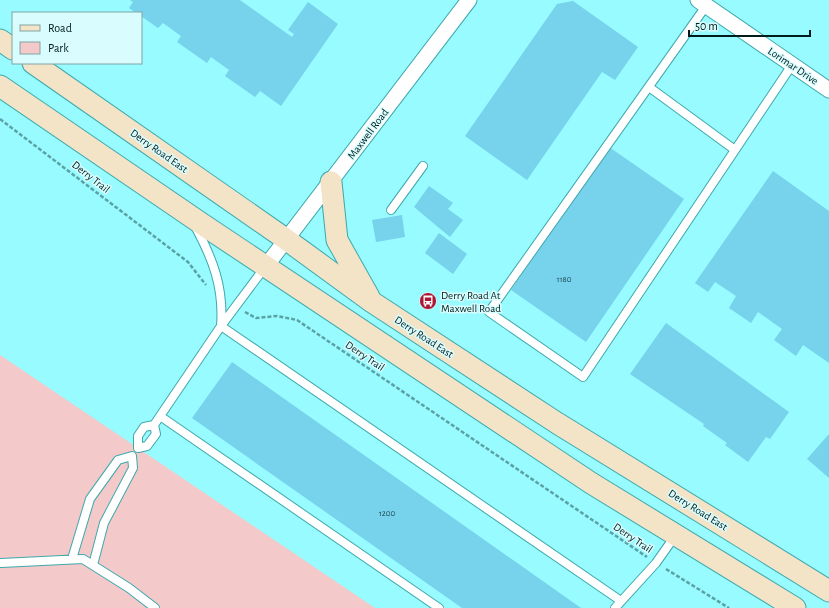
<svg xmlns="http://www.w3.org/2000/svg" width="829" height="608" font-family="'Alegreya Sans',sans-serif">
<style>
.green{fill:#f3c9c9}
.building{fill:#77d2ec}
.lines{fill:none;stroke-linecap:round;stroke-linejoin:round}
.service-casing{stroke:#3fa8ab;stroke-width:10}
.minor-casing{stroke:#3fa8ab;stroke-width:17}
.secondary-casing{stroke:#3fa8ab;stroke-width:23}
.path{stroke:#5ba2a5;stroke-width:2.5;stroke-dasharray:4 2;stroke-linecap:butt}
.service{stroke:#fff;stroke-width:8}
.minor{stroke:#fff;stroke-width:15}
.secondary{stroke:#f3e3c7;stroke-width:21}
.labels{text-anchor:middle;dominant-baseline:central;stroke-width:3;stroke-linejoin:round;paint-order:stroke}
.number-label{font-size:9px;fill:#1e4950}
.street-label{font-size:11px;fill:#001b1c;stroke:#d9fdfe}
.poi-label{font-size:11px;fill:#001b1c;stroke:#d9fdfe;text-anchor:start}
</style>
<rect width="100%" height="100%" fill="#97fbff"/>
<path class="green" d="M 0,355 L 375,608 L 0,608 Z"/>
<path class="building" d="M 130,0 L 240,0 L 292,37 L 294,34 L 288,30 L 308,2 L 338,24 L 281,106 L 260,91 L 255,97 L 225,76 L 229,70 L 211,57 L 207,63 L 177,42 L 181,36 L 163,23 L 158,28 L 141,16 L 141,13 L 136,13 L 129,8 L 133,2 Z
M 573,1 L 638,47 L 615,80 L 602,72 L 527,180 L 465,136 L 557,4 Z
M 609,147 L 684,199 L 586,342 L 511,290 Z
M 773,171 L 829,211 L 829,363 L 803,345 L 796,356 L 774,340 L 782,329 L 758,312 L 751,323 L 729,308 L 736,296 L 715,282 L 708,292 L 695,283 Z
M 429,186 L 453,203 L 448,209 L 463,220 L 450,237 L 414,207 Z
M 402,215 L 405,237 L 376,242 L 372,220 Z
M 439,233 L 467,254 L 453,274 L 425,253 Z
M 666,323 L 789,412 L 770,439 L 766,437 L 748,462 L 725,445 L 727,443 L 703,426 L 704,424 L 630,374 Z
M 232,362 L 581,608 L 462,608 L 192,418 Z
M 829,434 L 829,478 L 807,459 Z"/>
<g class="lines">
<g class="service-casing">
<path id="service" d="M 706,6 L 489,312 L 583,377 L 792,65
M 649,87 L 735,150
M 391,210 L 423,166
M 195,226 C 213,259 224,288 221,326
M 221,326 L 621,601
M 160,416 L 439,608
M 154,425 L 156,434 L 147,446 L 138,448 L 138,436 L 144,427 L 154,425 L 221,326 L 265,267
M 72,559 L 90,499 L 118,460 L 132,456 L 133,468 L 104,523 L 93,565
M 1,563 L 83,559 L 129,588 L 155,608
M 615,608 L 656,563 L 675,536"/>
</g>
<g class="minor-casing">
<path id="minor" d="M 698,0 L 829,90
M 266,266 L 469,0"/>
</g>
<g class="secondary-casing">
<path id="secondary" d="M 0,40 L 13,49
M 33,63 L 287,240 L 372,302 L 557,423 L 829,591
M 0,86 L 202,224 L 591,483 L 795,608
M 331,182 L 337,240 L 369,297"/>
</g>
<path class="path" d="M 0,119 L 188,262 L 206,285
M 245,312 L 256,318 L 277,316 L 297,320 L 647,557
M 666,569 L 729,608"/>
<use href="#service" class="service"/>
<use href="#minor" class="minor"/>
<use href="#secondary" class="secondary"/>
</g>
<defs>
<g id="bus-disc" transform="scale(0.9)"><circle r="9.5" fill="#ab1634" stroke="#d9fdfe"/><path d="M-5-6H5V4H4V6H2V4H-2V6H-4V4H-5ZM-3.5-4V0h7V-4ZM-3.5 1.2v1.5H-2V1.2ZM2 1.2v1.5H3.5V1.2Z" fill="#fff"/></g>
</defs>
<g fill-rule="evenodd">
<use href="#bus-disc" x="428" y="301"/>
</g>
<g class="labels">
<g class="number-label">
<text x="564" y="279">1180</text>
<text x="387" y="513">1200</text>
</g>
<g class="street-label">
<text transform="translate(793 66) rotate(34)">Lorimar Drive</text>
<text transform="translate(368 134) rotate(-53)">Maxwell Road</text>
<text transform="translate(159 151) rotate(35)">Derry Road East</text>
<text transform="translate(91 177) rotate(38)">Derry Trail</text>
<text transform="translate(424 337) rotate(33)">Derry Road East</text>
<text transform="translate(365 356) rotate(34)">Derry Trail</text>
<text transform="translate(698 510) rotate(32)">Derry Road East</text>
<text transform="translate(633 538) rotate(34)">Derry Trail</text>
</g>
<g class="poi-label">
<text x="441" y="295">Derry Road At<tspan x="441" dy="13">Maxwell Road</tspan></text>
</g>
</g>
<rect x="12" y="12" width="130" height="52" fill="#d9fdfe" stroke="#82a3a4"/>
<rect x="20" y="25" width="20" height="6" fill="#f3e3c7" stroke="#82a3a4"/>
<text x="48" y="32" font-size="12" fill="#001b1c">Road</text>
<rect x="20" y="42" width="20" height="12" fill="#f3c9c9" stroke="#82a3a4"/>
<text x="48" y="52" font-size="12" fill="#001b1c">Park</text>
<path d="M689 30v6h121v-6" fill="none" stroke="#001b1c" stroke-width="2"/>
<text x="695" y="30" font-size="12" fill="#001b1c" stroke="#d9fdfe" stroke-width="3" paint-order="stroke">50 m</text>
</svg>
